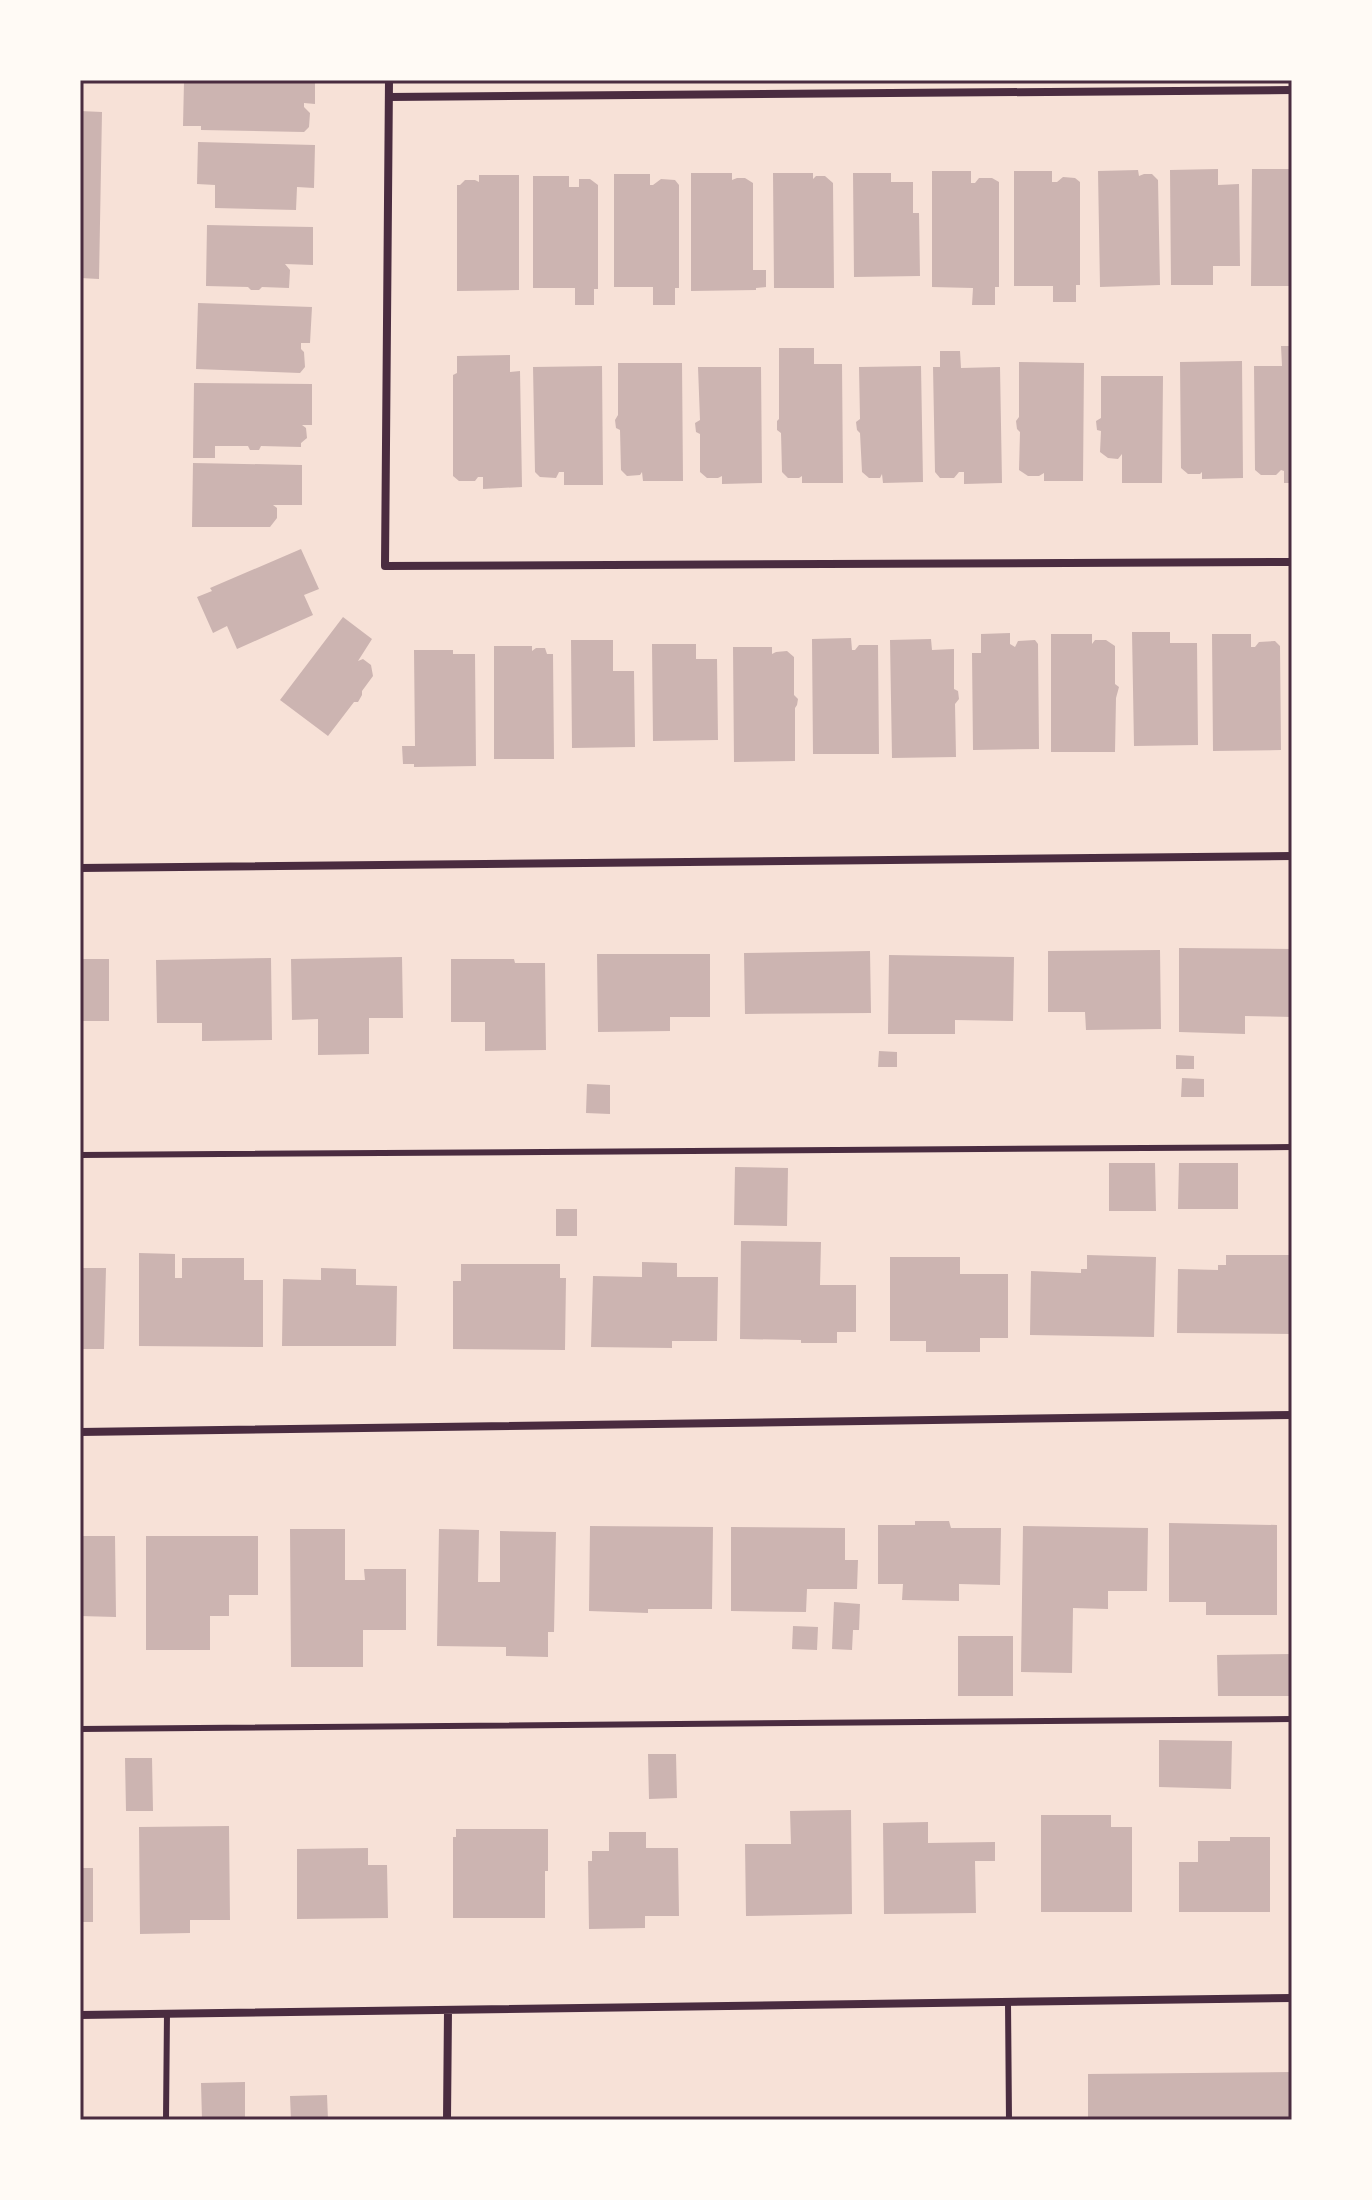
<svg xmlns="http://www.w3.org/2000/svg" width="1372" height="2200" font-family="'Exo 2',sans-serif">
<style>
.building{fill:#ccb4b1}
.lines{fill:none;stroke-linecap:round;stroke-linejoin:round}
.service{stroke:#4a2c40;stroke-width:6}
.minor{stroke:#4a2c40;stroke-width:8}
.neatline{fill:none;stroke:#4a2c40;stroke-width:3}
</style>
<rect width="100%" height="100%" fill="#f7e1d7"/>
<path class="building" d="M 200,80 L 315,80 L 315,104 L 304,103 L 304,107 L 310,113 L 309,127 L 304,132 L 201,130 L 201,126 L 183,126 L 184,82 L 200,82 Z
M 80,111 L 102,112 L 99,279 L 80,278 Z
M 198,142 L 315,145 L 314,188 L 297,187 L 296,210 L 215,208 L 215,185 L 197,184 Z
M 1218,169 L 1218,185 L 1239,184 L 1240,266 L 1213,266 L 1213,285 L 1171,285 L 1170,170 Z
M 1252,169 L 1291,169 L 1292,286 L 1251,286 Z
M 1138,170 L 1139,176 L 1144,174 L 1152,174 L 1158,180 L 1160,285 L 1100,287 L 1098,171 Z
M 932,171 L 971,171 L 971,183 L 975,183 L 979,178 L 992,178 L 999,182 L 999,287 L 995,287 L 995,305 L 972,305 L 973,288 L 932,287 Z
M 1014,171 L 1052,171 L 1052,182 L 1057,182 L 1063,177 L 1075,178 L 1080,182 L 1080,285 L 1076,285 L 1076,302 L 1053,302 L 1053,286 L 1014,286 Z
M 691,173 L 732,173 L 732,180 L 737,178 L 745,178 L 753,183 L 753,270 L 766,270 L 766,287 L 756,288 L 756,290 L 691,291 Z
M 773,173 L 813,173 L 813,179 L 816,176 L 825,176 L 833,183 L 834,288 L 774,288 Z
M 853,173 L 891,173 L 891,182 L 913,182 L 913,213 L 919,213 L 920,276 L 854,277 Z
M 614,174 L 650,174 L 650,185 L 653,185 L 661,179 L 675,180 L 679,185 L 679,288 L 675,288 L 675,305 L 653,305 L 653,287 L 614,287 Z
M 479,175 L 519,175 L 519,290 L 457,291 L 457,185 L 460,185 L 465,180 L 475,180 L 479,182 Z
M 533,176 L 569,176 L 569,187 L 579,187 L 579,179 L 590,179 L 598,185 L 598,289 L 594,289 L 594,305 L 575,305 L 575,288 L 533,288 Z
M 207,225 L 313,227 L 313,265 L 285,264 L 290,270 L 289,288 L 262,287 L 259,290 L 251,290 L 248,287 L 206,286 Z
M 198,303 L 312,307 L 310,343 L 301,343 L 301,349 L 304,352 L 305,367 L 300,373 L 196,369 Z
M 1281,346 L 1292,346 L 1292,483 L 1284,483 L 1284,471 L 1281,470 L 1276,475 L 1261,475 L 1255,470 L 1254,366 L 1282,366 Z
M 779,348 L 814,348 L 814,364 L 842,364 L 843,483 L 802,483 L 802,476 L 799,478 L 788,478 L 782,472 L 781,433 L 777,430 L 777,421 L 779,419 Z
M 940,351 L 960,351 L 961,368 L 1000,367 L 1002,483 L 964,484 L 964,472 L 959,472 L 954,478 L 940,478 L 935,472 L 933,367 L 940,367 Z
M 510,355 L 510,372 L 520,371 L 522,487 L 483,489 L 483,477 L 478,477 L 475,481 L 459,481 L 453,476 L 453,375 L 457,373 L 457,356 Z
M 1242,361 L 1243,478 L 1202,479 L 1202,472 L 1200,474 L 1188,474 L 1181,468 L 1180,362 Z
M 1019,362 L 1084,363 L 1083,481 L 1044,481 L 1044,473 L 1039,476 L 1028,476 L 1019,470 L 1020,432 L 1017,429 L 1016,421 L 1019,417 Z
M 618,363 L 682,363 L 683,481 L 643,481 L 642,472 L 640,475 L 627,476 L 621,470 L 620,430 L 616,428 L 615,420 L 618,415 Z
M 602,366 L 603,485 L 564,485 L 564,472 L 559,472 L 556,478 L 540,477 L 535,472 L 533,367 Z
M 921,366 L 923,482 L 883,483 L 882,474 L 880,478 L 869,478 L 862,472 L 860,433 L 857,430 L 856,422 L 860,419 L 859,367 Z
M 698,367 L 761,367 L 762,483 L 722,484 L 722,476 L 718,478 L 707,478 L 700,472 L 700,434 L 696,432 L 695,423 L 700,420 Z
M 1101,376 L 1163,376 L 1162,483 L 1122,483 L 1122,454 L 1118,459 L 1108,458 L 1100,452 L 1101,431 L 1097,430 L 1096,421 L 1101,418 Z
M 194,383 L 312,384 L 312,425 L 302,425 L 306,428 L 307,438 L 301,443 L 301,447 L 261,446 L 259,450 L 250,450 L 248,446 L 215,446 L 215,458 L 193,458 Z
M 193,463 L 302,465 L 302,505 L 273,505 L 277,508 L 277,518 L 270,527 L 192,527 Z
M 301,549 L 319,589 L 304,595 L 313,615 L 237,649 L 227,626 L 213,633 L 197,597 L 212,591 L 210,588 Z
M 343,617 L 372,639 L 358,661 L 363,659 L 371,665 L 373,676 L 362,691 L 362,695 L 358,702 L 354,702 L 328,736 L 280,700 Z
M 1132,632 L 1170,632 L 1170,643 L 1197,643 L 1198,745 L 1134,746 Z
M 1010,633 L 1010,644 L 1015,647 L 1018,641 L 1035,640 L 1038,644 L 1039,749 L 973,750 L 972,653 L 981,653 L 981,634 Z
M 1051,634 L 1092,634 L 1092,644 L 1095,640 L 1106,640 L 1115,646 L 1115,684 L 1119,687 L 1116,698 L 1115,752 L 1051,752 Z
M 1212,634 L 1251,634 L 1251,647 L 1255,647 L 1259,642 L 1275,641 L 1280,646 L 1281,750 L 1213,751 Z
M 851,638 L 852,650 L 855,650 L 859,645 L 878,645 L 879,754 L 813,754 L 812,639 Z
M 931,639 L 932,650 L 954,649 L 954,689 L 958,691 L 959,699 L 955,704 L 956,757 L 892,758 L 890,640 Z
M 571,640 L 613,640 L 613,671 L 634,671 L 635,747 L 572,748 Z
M 652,644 L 696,644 L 696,659 L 717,659 L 718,740 L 653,741 Z
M 494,646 L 532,646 L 532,651 L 536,648 L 545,648 L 547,654 L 553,654 L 554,759 L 494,759 Z
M 733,647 L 772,647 L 772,654 L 776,652 L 787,651 L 794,657 L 794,695 L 798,699 L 797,705 L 795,708 L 795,761 L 734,762 Z
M 414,650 L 453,650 L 453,654 L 475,654 L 476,766 L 414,767 L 414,764 L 403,764 L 402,746 L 415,746 Z
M 1179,948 L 1292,949 L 1292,1017 L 1245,1016 L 1245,1034 L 1179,1032 Z
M 1160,950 L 1161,1029 L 1086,1030 L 1085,1012 L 1048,1012 L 1048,951 Z
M 870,951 L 871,1013 L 745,1014 L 744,953 Z
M 597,954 L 710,954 L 710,1017 L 670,1017 L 670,1031 L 598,1032 Z
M 889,955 L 1014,957 L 1013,1021 L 955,1020 L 955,1034 L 888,1034 Z
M 402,957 L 403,1018 L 369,1018 L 369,1054 L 318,1055 L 318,1019 L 292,1020 L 291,959 Z
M 271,958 L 272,1040 L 202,1041 L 202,1023 L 157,1023 L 156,960 Z
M 80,959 L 109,959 L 109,1021 L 80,1021 Z
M 451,959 L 514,959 L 515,963 L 545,963 L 546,1050 L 485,1051 L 485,1022 L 451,1022 Z
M 879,1051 L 897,1052 L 897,1067 L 878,1067 Z
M 1176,1055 L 1194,1056 L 1194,1069 L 1176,1069 Z
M 1182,1078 L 1204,1079 L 1204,1097 L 1181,1097 Z
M 587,1084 L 610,1085 L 610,1114 L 586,1113 Z
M 1109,1163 L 1155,1163 L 1156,1211 L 1109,1211 Z
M 1179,1163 L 1238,1163 L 1238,1209 L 1178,1209 Z
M 735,1167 L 788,1168 L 787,1226 L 734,1225 Z
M 556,1209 L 577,1209 L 577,1236 L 556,1236 Z
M 741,1241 L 821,1242 L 820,1285 L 856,1285 L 856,1332 L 837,1332 L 837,1343 L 801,1343 L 801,1340 L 740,1339 Z
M 139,1253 L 175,1254 L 175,1278 L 182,1278 L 182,1258 L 244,1258 L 244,1280 L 263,1280 L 263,1347 L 139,1346 Z
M 1087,1255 L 1156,1257 L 1154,1337 L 1030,1335 L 1031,1271 L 1081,1273 L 1081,1269 L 1087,1269 Z
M 1226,1255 L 1292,1255 L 1292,1334 L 1177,1333 L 1178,1269 L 1218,1270 L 1218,1265 L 1226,1265 Z
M 890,1257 L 960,1257 L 960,1274 L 1008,1274 L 1008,1338 L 980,1338 L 980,1352 L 926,1352 L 926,1341 L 890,1341 Z
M 642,1262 L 677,1263 L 677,1277 L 718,1277 L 717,1341 L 672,1341 L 672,1348 L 591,1347 L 593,1276 L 642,1277 Z
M 461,1264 L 560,1264 L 560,1278 L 566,1278 L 565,1350 L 453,1349 L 453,1281 L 461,1281 Z
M 80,1268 L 106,1268 L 104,1349 L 80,1349 Z
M 321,1268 L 356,1269 L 356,1285 L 397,1286 L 396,1346 L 282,1346 L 283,1279 L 321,1280 Z
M 915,1521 L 949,1521 L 951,1528 L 1001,1528 L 1000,1585 L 959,1584 L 959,1601 L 902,1600 L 903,1584 L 878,1584 L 878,1525 L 915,1525 Z
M 1169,1523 L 1277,1525 L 1277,1615 L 1206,1615 L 1206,1602 L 1169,1602 Z
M 590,1526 L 713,1527 L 712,1609 L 648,1609 L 648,1613 L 589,1611 Z
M 1023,1526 L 1148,1528 L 1147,1591 L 1108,1591 L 1108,1609 L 1073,1608 L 1072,1673 L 1021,1672 Z
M 731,1527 L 845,1528 L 845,1560 L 858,1560 L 857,1589 L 807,1589 L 806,1612 L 731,1611 Z
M 290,1529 L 345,1529 L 345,1580 L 365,1580 L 364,1569 L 406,1569 L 406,1630 L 363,1630 L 363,1667 L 291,1667 Z
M 439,1529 L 479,1530 L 478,1582 L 500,1582 L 500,1531 L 556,1532 L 554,1632 L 548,1632 L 548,1657 L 506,1656 L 506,1647 L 437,1646 Z
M 80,1536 L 115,1536 L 116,1617 L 80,1616 Z
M 146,1536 L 258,1536 L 258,1595 L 229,1595 L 229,1616 L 210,1616 L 210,1650 L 146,1650 Z
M 834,1602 L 860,1604 L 859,1630 L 853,1630 L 852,1650 L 832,1649 Z
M 793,1626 L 818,1627 L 817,1650 L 792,1649 Z
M 958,1636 L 1013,1636 L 1013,1696 L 958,1696 Z
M 1292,1654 L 1292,1696 L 1218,1696 L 1217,1655 Z
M 1159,1740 L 1232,1741 L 1231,1789 L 1159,1787 Z
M 648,1754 L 676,1754 L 677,1798 L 649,1799 Z
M 125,1758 L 152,1758 L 153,1811 L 126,1811 Z
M 851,1810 L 852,1914 L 746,1916 L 745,1844 L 791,1844 L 790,1811 Z
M 1041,1815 L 1111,1815 L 1111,1827 L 1132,1827 L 1132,1912 L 1041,1912 Z
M 928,1822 L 928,1843 L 995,1842 L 995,1861 L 975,1861 L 976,1913 L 884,1914 L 883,1823 Z
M 229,1826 L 230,1920 L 190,1920 L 190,1933 L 140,1934 L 139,1827 Z
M 456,1829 L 548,1829 L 548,1871 L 545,1871 L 545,1918 L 453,1918 L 453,1837 L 456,1837 Z
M 609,1832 L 646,1832 L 646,1848 L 678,1848 L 679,1916 L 645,1916 L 645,1928 L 589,1929 L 588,1861 L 592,1861 L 592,1851 L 609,1851 Z
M 1230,1837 L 1270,1837 L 1270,1912 L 1179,1912 L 1179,1862 L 1198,1862 L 1198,1841 L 1230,1841 Z
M 368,1848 L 368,1865 L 387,1865 L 388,1918 L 297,1919 L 297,1849 Z
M 80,1868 L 93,1868 L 93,1922 L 80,1922 Z
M 1292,2072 L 1292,2120 L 1088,2120 L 1088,2074 Z
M 245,2082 L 245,2120 L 202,2120 L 201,2083 Z
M 327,2095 L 328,2120 L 291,2120 L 290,2096 Z"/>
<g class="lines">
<path class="service" d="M 80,1155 L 1292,1147
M 80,1729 L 1292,1719
M 1008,2002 L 1009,2120
M 166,2120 L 167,2013"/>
<path class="minor" d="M 389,80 L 385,566 L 1292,562
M 389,97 L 1292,90
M 80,868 L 1292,856
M 80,1432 L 1292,1415
M 80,2015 L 1292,1998
M 447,2120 L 448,2010"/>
</g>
<rect width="1372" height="2200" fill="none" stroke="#fffaf5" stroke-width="164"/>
<rect x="82" y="82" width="1208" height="2036" class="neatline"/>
</svg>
